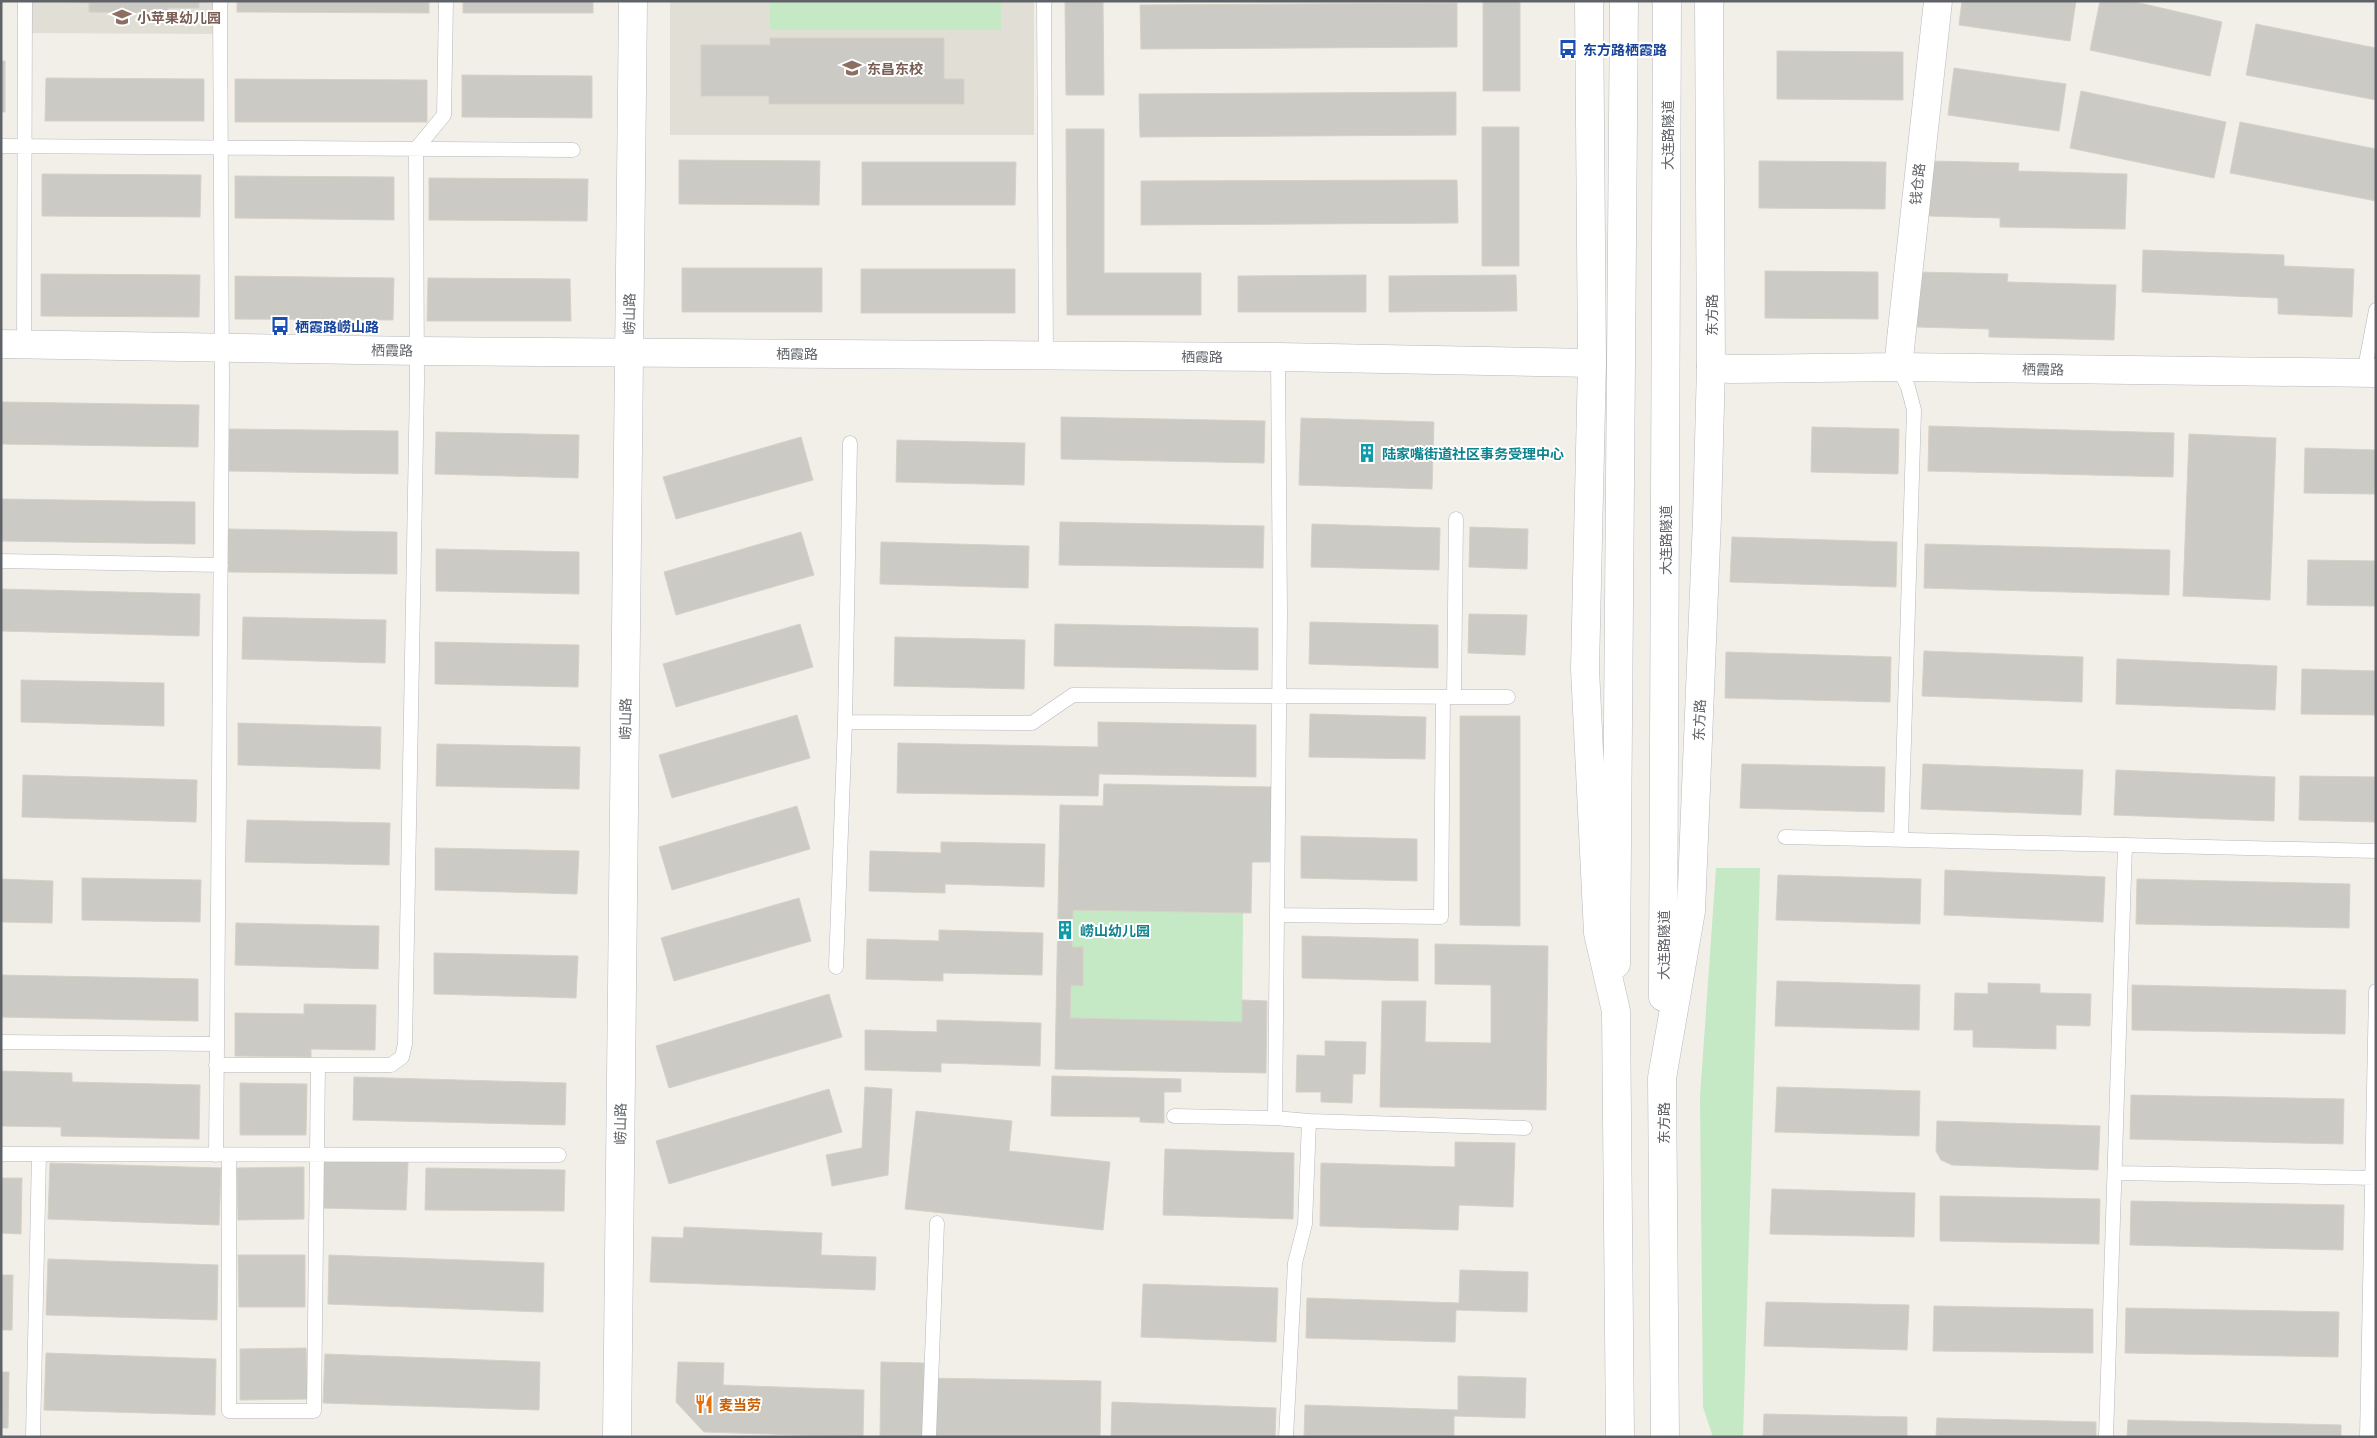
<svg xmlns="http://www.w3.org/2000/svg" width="2377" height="1438" font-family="'Exo 2','Noto Sans SC',sans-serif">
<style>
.education{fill:#e1ded6}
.green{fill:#c5e8c5}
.building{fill:#cccac5;stroke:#d6d1c6}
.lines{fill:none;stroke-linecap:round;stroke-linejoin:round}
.lane-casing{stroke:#b5b8bc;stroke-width:15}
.street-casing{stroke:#b5b8bc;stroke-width:29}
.secondary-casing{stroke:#b6babf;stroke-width:29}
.lane{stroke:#fff;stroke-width:14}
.street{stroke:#fff;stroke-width:28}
.secondary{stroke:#fff;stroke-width:28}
.labels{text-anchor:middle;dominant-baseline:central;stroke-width:4;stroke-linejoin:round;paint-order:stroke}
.education-label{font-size:14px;font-weight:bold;fill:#785e54;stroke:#fff;text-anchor:start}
.transit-label{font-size:14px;font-weight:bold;fill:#164399;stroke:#fff;text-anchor:start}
.street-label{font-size:14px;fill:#5f6368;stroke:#fff}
.culture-label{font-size:14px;font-weight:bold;fill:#0d838f;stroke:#fff;text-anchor:start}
.food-label{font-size:14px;font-weight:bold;fill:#c56008;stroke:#fff;text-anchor:start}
</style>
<rect width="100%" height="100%" fill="#f1efe8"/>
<path class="education" d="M 25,1 L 220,1 L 220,34 L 25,33 Z
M 670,1 L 1034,1 L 1034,135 L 670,135 Z"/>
<path class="green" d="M 770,1 L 1001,1 L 1001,30 L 770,30 Z
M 1716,868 L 1760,868 L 1743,1437 L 1713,1437 L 1703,1407 L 1700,1097 Z
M 1073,910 L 1243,913 L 1242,1022 L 1070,1018 L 1071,985 L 1083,985 L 1083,947 L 1072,947 Z"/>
<path class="building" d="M 59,1 L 199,1 L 199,8 L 168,8 L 168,13 L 89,12 L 89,3 Z
M 237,1 L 429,1 L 429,13 L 237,12 Z
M 463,1 L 593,1 L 593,13 L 463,13 Z
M 1065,1 L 1103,1 L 1104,95 L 1066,95 Z
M 1483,1 L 1520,1 L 1520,91 L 1483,91 Z
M 1962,1 L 2076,1 L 2070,41 L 1959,25 Z
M 2100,1 L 2131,1 L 2222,22 L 2210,76 L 2090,50 Z
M 1457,3 L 1457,47 L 1141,49 L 1140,5 Z
M 2256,24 L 2376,48 L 2376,100 L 2246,75 Z
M 770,38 L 944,38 L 944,79 L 964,79 L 964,104 L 769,104 L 769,96 L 701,96 L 701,45 L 770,45 Z
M 1777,51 L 1903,52 L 1903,100 L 1777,99 Z
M 1,61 L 5,61 L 5,112 L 1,112 Z
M 1954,68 L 2066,84 L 2059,131 L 1948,115 Z
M 462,75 L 592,76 L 592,118 L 462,117 Z
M 46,78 L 204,79 L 204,121 L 45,121 Z
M 235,79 L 427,80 L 427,122 L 235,122 Z
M 2081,91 L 2226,122 L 2214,178 L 2070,148 Z
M 1456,92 L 1456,135 L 1140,137 L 1139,94 Z
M 2240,122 L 2376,149 L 2376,201 L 2230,173 Z
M 1482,127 L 1519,127 L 1519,266 L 1482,266 Z
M 1066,129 L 1104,129 L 1104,273 L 1201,273 L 1201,315 L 1067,315 Z
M 679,160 L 820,161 L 819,205 L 679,204 Z
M 1759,161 L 1886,162 L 1885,209 L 1759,208 Z
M 1929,161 L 2019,163 L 2018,171 L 2127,174 L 2125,229 L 2000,227 L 2000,218 L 1928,216 Z
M 862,162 L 1016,162 L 1015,205 L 862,205 Z
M 42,174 L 201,175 L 200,217 L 42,216 Z
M 235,176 L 394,177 L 394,220 L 235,218 Z
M 429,178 L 588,179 L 587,221 L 429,220 Z
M 1457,180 L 1458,223 L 1141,225 L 1141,181 Z
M 2143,250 L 2284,255 L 2284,266 L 2354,269 L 2352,317 L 2278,314 L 2278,298 L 2142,292 Z
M 682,268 L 822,268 L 822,312 L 682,312 Z
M 861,269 L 1015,269 L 1015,313 L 861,313 Z
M 1765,271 L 1878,272 L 1878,319 L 1765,318 Z
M 1918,272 L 2008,274 L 2007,282 L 2116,285 L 2114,340 L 1989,337 L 1989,329 L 1917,327 Z
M 41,274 L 200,275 L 199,317 L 41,316 Z
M 1366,275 L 1366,312 L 1238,312 L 1238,276 Z
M 1516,275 L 1517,311 L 1389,312 L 1389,276 Z
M 235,276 L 394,278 L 393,320 L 235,319 Z
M 428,278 L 570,279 L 571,321 L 427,321 Z
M 1,402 L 199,405 L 198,447 L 1,444 Z
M 1061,417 L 1265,421 L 1264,463 L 1061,459 Z
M 1301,418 L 1434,422 L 1432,489 L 1299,485 Z
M 1929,426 L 2174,433 L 2173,477 L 1928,471 Z
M 1812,427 L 1899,429 L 1898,474 L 1811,472 Z
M 229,429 L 398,431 L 398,474 L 228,471 Z
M 436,432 L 579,435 L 578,478 L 435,474 Z
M 2189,434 L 2276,438 L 2270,600 L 2183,596 Z
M 801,437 L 813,480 L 676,519 L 663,477 Z
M 897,440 L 1025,443 L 1024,485 L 896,482 Z
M 2305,448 L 2376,450 L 2376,494 L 2304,493 Z
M 1,499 L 195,502 L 195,544 L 1,541 Z
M 1060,522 L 1264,526 L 1263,568 L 1059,565 Z
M 1312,524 L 1440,528 L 1439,570 L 1311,567 Z
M 1470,527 L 1528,529 L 1527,569 L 1469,567 Z
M 228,529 L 397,532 L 397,574 L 228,572 Z
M 801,532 L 814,575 L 676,615 L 664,572 Z
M 1732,537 L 1897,542 L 1896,587 L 1730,582 Z
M 881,542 L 1029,546 L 1028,588 L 880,584 Z
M 1925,544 L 2170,550 L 2169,595 L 1924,588 Z
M 436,549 L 579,552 L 579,594 L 436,591 Z
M 2308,560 L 2376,561 L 2376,606 L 2307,605 Z
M 1,589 L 200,594 L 199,636 L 1,631 Z
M 1469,614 L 1527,615 L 1525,655 L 1468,653 Z
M 243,617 L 386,620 L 385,663 L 242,659 Z
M 1310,622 L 1438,625 L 1438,668 L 1309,664 Z
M 800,624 L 813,667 L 676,707 L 663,664 Z
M 1055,624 L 1258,628 L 1258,670 L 1054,666 Z
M 895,637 L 1025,640 L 1024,689 L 894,686 Z
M 435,642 L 579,645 L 578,687 L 435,684 Z
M 1924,651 L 2083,657 L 2082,702 L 1922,696 Z
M 1726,652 L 1891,657 L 1890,702 L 1725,698 Z
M 2117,659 L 2277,666 L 2275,710 L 2116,704 Z
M 2302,669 L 2376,671 L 2376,715 L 2301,714 Z
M 21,680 L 164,683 L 164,726 L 21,722 Z
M 1310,714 L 1426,717 L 1425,759 L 1309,757 Z
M 797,715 L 810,758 L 672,798 L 659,755 Z
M 1460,716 L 1520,716 L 1520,926 L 1460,925 Z
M 1098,722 L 1256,725 L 1256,777 L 1099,774 L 1098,796 L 897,793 L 898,743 L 1098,747 Z
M 238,723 L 381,727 L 380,769 L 238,765 Z
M 437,744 L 580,747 L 579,789 L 436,786 Z
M 1742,764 L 1885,767 L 1884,812 L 1740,808 Z
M 1923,764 L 2083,770 L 2081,815 L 1921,809 Z
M 2116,770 L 2275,777 L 2274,821 L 2114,815 Z
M 23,775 L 197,780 L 196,822 L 22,817 Z
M 2300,776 L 2376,777 L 2376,822 L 2299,820 Z
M 1104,784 L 1272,787 L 1271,862 L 1252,862 L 1251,913 L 1073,910 L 1072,947 L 1083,947 L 1083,986 L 1071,985 L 1070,1018 L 1242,1022 L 1242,1000 L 1267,1001 L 1266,1073 L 1055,1069 L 1060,805 L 1103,806 Z
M 797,806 L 810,849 L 672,890 L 659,847 Z
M 247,820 L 390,823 L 389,865 L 245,862 Z
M 1301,836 L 1417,839 L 1417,881 L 1301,878 Z
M 941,842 L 1045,844 L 1044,887 L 945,884 L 945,893 L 869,891 L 870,851 L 941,853 Z
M 435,848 L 579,851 L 577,894 L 435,890 Z
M 1945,870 L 2105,877 L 2103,922 L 1944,915 Z
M 1778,875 L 1921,879 L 1920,924 L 1776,920 Z
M 82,878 L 201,880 L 200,922 L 82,920 Z
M 1,879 L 53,881 L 52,923 L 1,922 Z
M 2137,879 L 2350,884 L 2349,928 L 2136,924 Z
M 799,898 L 811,941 L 674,981 L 661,938 Z
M 236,923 L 379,926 L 378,969 L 235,965 Z
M 939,930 L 1043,933 L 1042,975 L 943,973 L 943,981 L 866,979 L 867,939 L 939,941 Z
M 1302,936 L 1418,939 L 1418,981 L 1302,978 Z
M 1435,944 L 1548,946 L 1546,1110 L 1380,1107 L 1382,1001 L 1426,1001 L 1425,1042 L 1491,1043 L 1491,985 L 1435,984 Z
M 434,953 L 578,956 L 576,998 L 434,994 Z
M 1,975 L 198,979 L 198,1021 L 1,1017 Z
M 1777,981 L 1920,985 L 1919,1030 L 1775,1026 Z
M 1988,983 L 2040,984 L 2040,993 L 2091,994 L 2090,1026 L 2056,1025 L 2056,1049 L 1973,1047 L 1973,1030 L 1954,1030 L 1955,993 L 1988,994 Z
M 2132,985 L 2346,990 L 2345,1034 L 2132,1030 Z
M 829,994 L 842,1037 L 669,1088 L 656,1046 Z
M 304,1004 L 376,1005 L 375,1050 L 311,1049 L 311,1057 L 235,1056 L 235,1013 L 304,1014 Z
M 937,1020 L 1041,1023 L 1040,1066 L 941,1063 L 941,1072 L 865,1070 L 865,1030 L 937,1032 Z
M 1325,1041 L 1366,1042 L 1365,1074 L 1353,1074 L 1352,1103 L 1321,1102 L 1321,1092 L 1296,1092 L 1297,1055 L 1325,1056 Z
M 1,1071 L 72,1073 L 72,1082 L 200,1085 L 199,1139 L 61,1136 L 61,1127 L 1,1126 Z
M 1052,1076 L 1181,1079 L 1181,1092 L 1164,1092 L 1164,1123 L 1140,1122 L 1140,1117 L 1051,1116 Z
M 354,1077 L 566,1083 L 565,1125 L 353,1120 Z
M 240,1083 L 307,1084 L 306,1135 L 240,1135 Z
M 865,1087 L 892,1089 L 888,1175 L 832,1186 L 826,1155 L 862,1148 Z
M 1777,1087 L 1920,1091 L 1919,1136 L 1775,1132 Z
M 829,1089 L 842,1132 L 669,1184 L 656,1141 Z
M 2131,1095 L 2344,1099 L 2343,1144 L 2130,1139 Z
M 916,1111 L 1012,1121 L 1009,1151 L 1110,1162 L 1103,1230 L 905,1209 Z
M 1937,1121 L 2100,1126 L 2098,1170 L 1952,1165 L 1941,1160 L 1936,1151 Z
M 1455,1142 L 1515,1143 L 1513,1207 L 1459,1205 L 1458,1230 L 1320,1226 L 1321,1163 L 1455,1167 Z
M 1165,1149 L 1294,1153 L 1293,1219 L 1163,1215 Z
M 323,1160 L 408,1162 L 406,1210 L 322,1208 Z
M 50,1163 L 221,1168 L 219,1225 L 48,1219 Z
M 304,1167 L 304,1219 L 238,1220 L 237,1168 Z
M 426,1168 L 565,1170 L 564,1211 L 425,1210 Z
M 1,1178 L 22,1178 L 21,1234 L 1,1233 Z
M 1772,1189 L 1915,1193 L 1914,1237 L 1770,1234 Z
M 1940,1196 L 2100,1199 L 2099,1244 L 1940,1241 Z
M 2131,1201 L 2344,1205 L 2343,1250 L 2130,1245 Z
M 684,1227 L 822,1233 L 821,1255 L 876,1257 L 875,1290 L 650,1282 L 652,1237 L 683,1238 Z
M 238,1255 L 305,1255 L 305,1307 L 239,1307 Z
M 329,1255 L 544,1263 L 543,1312 L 328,1304 Z
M 48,1259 L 218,1265 L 217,1320 L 46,1315 Z
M 1460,1270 L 1528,1272 L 1527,1312 L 1456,1310 L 1455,1342 L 1306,1338 L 1307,1298 L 1459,1303 Z
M 1,1275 L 13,1275 L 12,1330 L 1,1330 Z
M 1143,1284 L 1278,1288 L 1276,1342 L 1141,1337 Z
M 1766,1302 L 1909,1305 L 1907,1350 L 1764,1346 Z
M 1934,1306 L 2093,1309 L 2093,1353 L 1933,1351 Z
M 2126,1308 L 2339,1312 L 2338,1357 L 2125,1353 Z
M 306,1348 L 308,1399 L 240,1400 L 240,1349 Z
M 46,1353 L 216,1359 L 215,1415 L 44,1410 Z
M 325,1354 L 540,1362 L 539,1410 L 323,1403 Z
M 678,1362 L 724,1363 L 723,1385 L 864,1390 L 863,1437 L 704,1432 L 676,1402 Z
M 881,1362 L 924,1363 L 924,1378 L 1101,1381 L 1100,1437 L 880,1437 Z
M 1,1372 L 9,1372 L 8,1428 L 1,1428 Z
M 1458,1376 L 1526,1378 L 1525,1418 L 1454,1416 L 1454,1437 L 1304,1437 L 1305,1405 L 1458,1410 Z
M 1112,1402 L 1276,1408 L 1275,1437 L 1111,1437 Z
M 1764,1414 L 1907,1417 L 1907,1437 L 1763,1437 Z
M 1937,1418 L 2096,1422 L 2096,1437 L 1936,1437 Z
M 2128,1420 L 2341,1425 L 2341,1437 L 2127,1437 Z"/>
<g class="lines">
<g class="lane-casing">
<path id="lane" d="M 1044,1 L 1046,355
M 1,146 L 573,150
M 24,345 L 25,1
M 1278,357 L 1280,613 L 1275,1118 L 1309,1121
M 1898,367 L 1908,387 L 1914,410 L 1901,839
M 2364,373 L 2376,310
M 850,443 L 845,722 L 1032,723 L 1073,695 L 1508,697
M 1,561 L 221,565
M 1454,697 L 1456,519
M 1785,837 L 2376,851
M 1277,915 L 1441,917 L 1443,697
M 836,967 L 845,722
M 1,1042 L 217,1044 L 222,381 L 220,1
M 216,1065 L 391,1065 L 402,1057 L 405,1044 L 417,383 L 416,149 L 444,115 L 446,1
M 1174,1116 L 1275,1118
M 1,1154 L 559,1155
M 216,1155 L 217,1044
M 229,1155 L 229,1411 L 314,1411 L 318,1065
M 2116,1173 L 2376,1178
M 33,1437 L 39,1154
M 929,1437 L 937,1223
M 1286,1437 L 1295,1263 L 1305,1224 L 1309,1121 L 1525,1128
M 2106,1437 L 2125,845
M 2367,1437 L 2376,991"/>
</g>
<g class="street-casing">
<path id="street" d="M 1,344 L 417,351 L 1278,357 L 1592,363
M 1711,366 L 1729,369 L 1898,367 L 2376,373
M 1898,367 L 1938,1"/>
</g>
<g class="secondary-casing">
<path id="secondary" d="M 1589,1 L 1592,363 L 1585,669 L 1598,933 L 1616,1011 L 1620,1437
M 1616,964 L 1624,1
M 1663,997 L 1667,1
M 617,1437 L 633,1
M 1665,1437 L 1662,1078 L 1691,911 L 1707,518 L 1711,366 L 1709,1"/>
</g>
<use href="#lane" class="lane"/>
<use href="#street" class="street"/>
<use href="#secondary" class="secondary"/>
</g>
<defs>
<g id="school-bare" transform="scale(1.5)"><path d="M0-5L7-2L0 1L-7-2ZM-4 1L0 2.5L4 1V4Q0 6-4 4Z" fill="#8d6e63" stroke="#fff" stroke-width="2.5" paint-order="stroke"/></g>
<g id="bus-bare" transform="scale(1.5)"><path d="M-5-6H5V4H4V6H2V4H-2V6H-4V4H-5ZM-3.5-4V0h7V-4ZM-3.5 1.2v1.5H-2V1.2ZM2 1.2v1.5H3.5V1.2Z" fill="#1a4fb4" stroke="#fff" stroke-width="2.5" paint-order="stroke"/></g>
<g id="building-bare" transform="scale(1.5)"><path d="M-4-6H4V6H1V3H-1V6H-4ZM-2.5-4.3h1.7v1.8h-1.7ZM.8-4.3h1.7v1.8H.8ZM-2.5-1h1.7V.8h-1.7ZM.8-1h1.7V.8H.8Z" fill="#0f9aa8" stroke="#fff" stroke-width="2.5" paint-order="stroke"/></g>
<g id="restaurant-bare" transform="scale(1.5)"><path d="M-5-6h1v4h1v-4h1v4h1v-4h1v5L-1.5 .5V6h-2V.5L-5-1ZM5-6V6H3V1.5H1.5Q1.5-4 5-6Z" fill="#e8710a" stroke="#fff" stroke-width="2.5" paint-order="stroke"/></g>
</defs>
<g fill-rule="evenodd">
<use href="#school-bare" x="122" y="17"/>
<use href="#bus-bare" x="1568" y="49"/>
<use href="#school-bare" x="852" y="68"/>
<use href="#bus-bare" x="280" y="326"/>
<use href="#building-bare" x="1367" y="453"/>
<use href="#building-bare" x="1065" y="930"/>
<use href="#restaurant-bare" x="704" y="1404"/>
</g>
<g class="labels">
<g class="education-label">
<text x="137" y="17">小苹果幼儿园</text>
<text x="867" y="68">东昌东校</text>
</g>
<g class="transit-label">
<text x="1583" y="49">东方路栖霞路</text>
<text x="295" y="326">栖霞路崂山路</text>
</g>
<g class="street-label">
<text transform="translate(1667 135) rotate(-90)">大连路隧道</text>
<text transform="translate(1917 184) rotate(-84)">钱仓路</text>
<text transform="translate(629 314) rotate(-89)">崂山路</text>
<text transform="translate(1711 315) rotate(-90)">东方路</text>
<text transform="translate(392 350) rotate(1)">栖霞路</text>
<text x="797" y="353">栖霞路</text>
<text x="1202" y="356">栖霞路</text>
<text transform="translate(2043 369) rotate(1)">栖霞路</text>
<text transform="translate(1665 540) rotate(-90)">大连路隧道</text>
<text transform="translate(625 719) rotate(-89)">崂山路</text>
<text transform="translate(1699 720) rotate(-88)">东方路</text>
<text transform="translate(1663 945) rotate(-90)">大连路隧道</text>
<text transform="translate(1663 1123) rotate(-90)">东方路</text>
<text transform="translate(620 1124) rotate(-89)">崂山路</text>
</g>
<g class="culture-label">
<text x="1382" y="453">陆家嘴街道社区事务受理中心</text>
<text x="1080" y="930">崂山幼儿园</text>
</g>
<g class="food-label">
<text x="719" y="1404">麦当劳</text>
</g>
</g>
<rect width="2377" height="1438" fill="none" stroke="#5f6368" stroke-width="5"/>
</svg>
